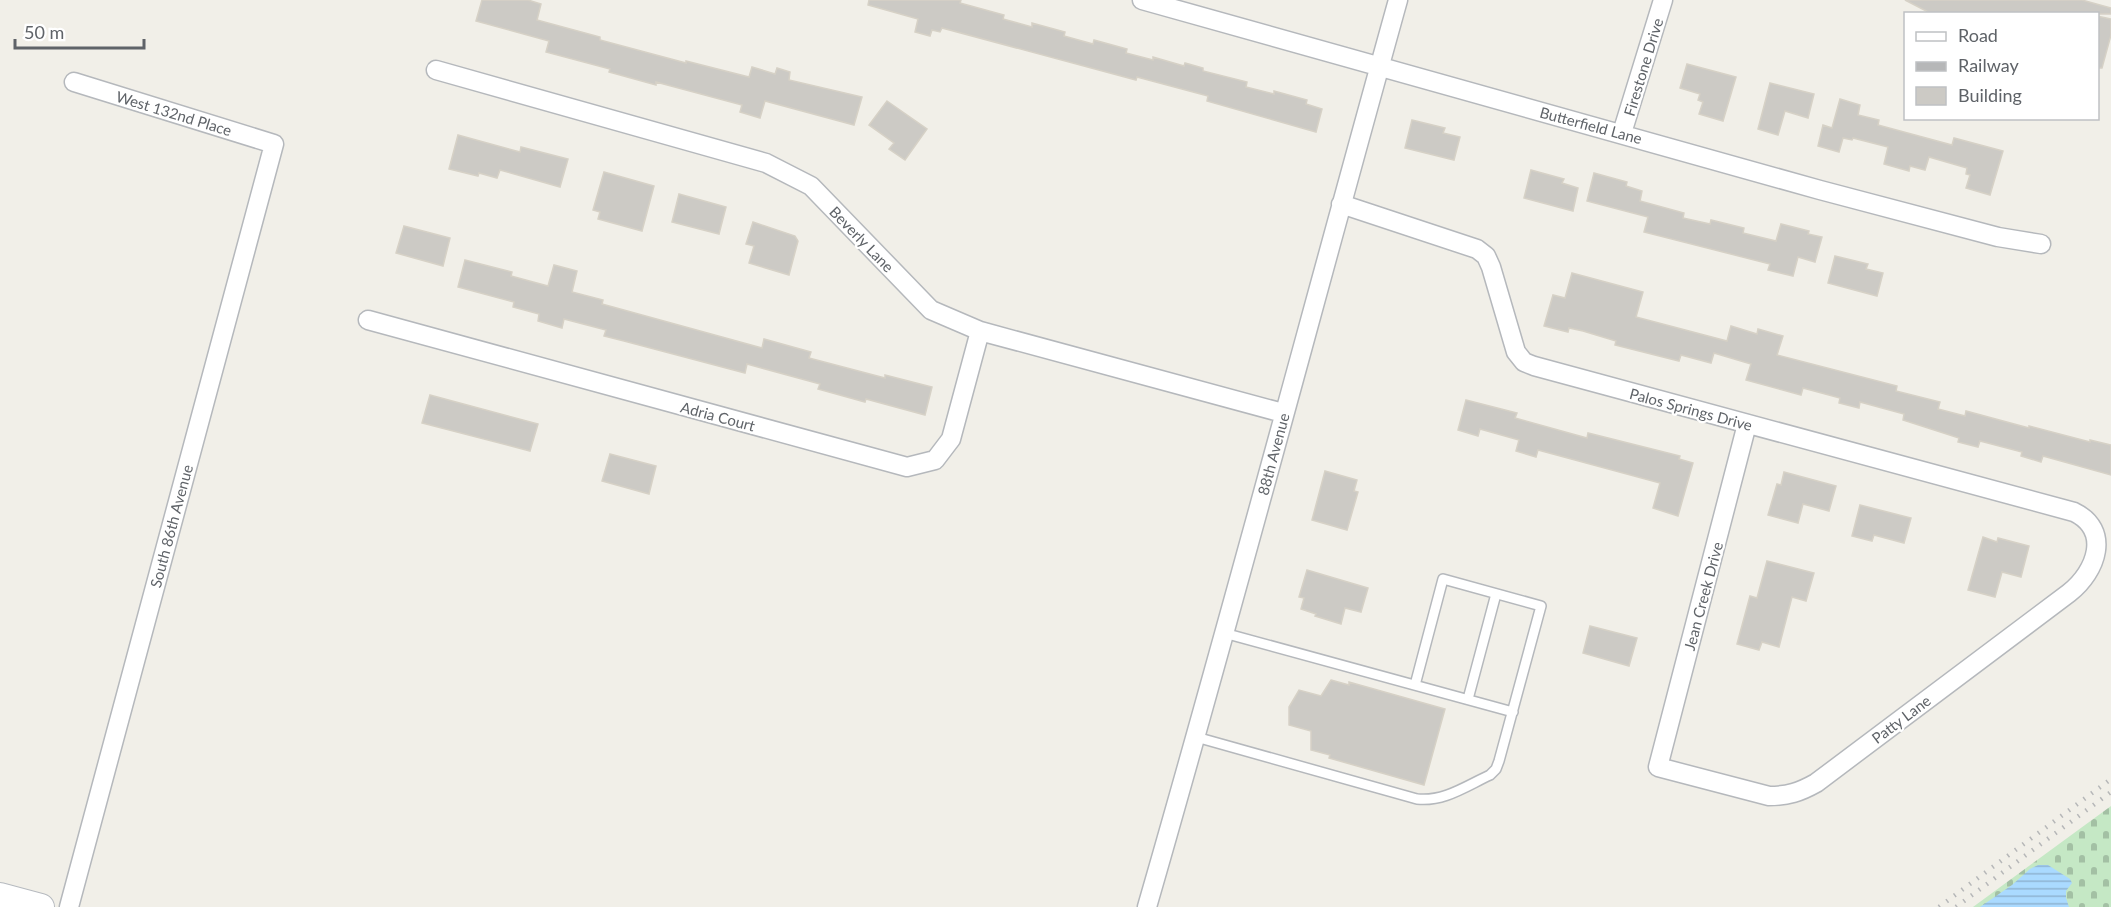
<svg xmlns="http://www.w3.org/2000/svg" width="2111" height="907" font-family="Lato,sans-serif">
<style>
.cemetery{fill:url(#cemetery-stones)}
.water{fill:url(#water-rules)}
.building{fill:#cccac5;stroke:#d6d1c6;stroke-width:1.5}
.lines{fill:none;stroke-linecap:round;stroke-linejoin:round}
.lane-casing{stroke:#b5b8bc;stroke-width:12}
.street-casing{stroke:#b5b8bc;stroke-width:21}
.secondary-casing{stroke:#b6babf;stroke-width:28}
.lane{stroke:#fff;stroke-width:9}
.street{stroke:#fff;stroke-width:18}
.secondary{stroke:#fff;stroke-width:26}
.rail{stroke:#b6b7b8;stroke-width:4.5;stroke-dasharray:1.5 8;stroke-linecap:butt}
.labels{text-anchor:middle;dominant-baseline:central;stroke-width:4.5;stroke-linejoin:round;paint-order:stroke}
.street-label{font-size:15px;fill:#5f6368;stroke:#fff}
</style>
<defs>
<pattern id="cemetery-stones" width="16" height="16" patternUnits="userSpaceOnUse" patternTransform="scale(1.5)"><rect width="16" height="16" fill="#c5e8c5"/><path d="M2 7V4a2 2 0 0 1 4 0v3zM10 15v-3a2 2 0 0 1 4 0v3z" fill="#a3c0a4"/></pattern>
<pattern id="water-rules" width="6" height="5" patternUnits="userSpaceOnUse" patternTransform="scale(1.5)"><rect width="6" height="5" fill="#aadaff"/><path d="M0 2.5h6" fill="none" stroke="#8eb4d2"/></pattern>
</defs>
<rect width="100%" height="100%" fill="#f1efe8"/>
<path class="cemetery" d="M 2111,806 L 2111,907 L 1973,907 Z"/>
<path class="water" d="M 2038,865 L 2048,865 L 2070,879 L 2072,883 L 2066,891 L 2066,898 L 2069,907 L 1980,907 L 2012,885 L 2030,869 Z"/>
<path class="building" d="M 482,0 L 528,0 L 541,4 L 537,20 L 600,37 L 600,40 L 686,63 L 686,61 L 749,77 L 752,67 L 775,74 L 777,68 L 790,72 L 789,80 L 862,97 L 854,125 L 765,101 L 760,118 L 740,112 L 742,105 L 656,82 L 656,85 L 609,72 L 610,69 L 546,52 L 549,41 L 476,21 Z
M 869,0 L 961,0 L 960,3 L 1004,15 L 1003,19 L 1032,27 L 1032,23 L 1065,32 L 1064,36 L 1093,44 L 1094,40 L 1127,49 L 1126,53 L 1153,60 L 1153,57 L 1184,66 L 1185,63 L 1203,68 L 1203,71 L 1247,82 L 1246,87 L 1274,94 L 1274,91 L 1307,100 L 1306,104 L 1322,109 L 1316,132 L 1207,101 L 1208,96 L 1137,77 L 1136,80 L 942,28 L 940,32 L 932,30 L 930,36 L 915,32 L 918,19 L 868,5 Z
M 1905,0 L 2082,0 L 2111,8 L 2111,14 L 1932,14 Z
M 2097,16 L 2111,19 L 2111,35 L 2102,68 L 2097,68 Z
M 1687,64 L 1736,77 L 1723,121 L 1699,114 L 1703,102 L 1698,100 L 1700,94 L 1680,88 Z
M 1770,83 L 1814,94 L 1808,118 L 1785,111 L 1778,135 L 1758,129 Z
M 1840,99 L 1860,105 L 1858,115 L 1879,120 L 1878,125 L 1952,145 L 1954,138 L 2003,151 L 1990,195 L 1966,188 L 1970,175 L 1966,174 L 1967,168 L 1929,157 L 1925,170 L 1910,166 L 1909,171 L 1884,164 L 1888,147 L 1853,138 L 1852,140 L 1843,138 L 1839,152 L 1818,146 L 1823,125 L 1832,128 Z
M 887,101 L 927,129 L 905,160 L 889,149 L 894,143 L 869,125 Z
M 1412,120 L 1445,128 L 1443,133 L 1460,137 L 1454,160 L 1405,148 Z
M 458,135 L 520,152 L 521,147 L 568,159 L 560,187 L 500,170 L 497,178 L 479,173 L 478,176 L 449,169 Z
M 1531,170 L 1564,179 L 1562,183 L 1578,188 L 1573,211 L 1524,198 Z
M 604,172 L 654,186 L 642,231 L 598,219 L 600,212 L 593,210 Z
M 1594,173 L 1627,182 L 1626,186 L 1642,191 L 1640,201 L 1684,213 L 1683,218 L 1710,224 L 1711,220 L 1744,228 L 1743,233 L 1776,241 L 1781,224 L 1809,231 L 1808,234 L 1822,237 L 1815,262 L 1798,257 L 1793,276 L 1768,270 L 1770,264 L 1644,232 L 1648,217 L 1587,201 Z
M 679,194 L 726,207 L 719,234 L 672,222 Z
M 753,222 L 795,236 L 798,241 L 789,275 L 749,263 L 754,246 L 746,244 Z
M 404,226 L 450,238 L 443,266 L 396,253 Z
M 1835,256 L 1868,264 L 1866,269 L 1883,273 L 1877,296 L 1828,283 Z
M 465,260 L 512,272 L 511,276 L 548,286 L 554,265 L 577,271 L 572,292 L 603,300 L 602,304 L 762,348 L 764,339 L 811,352 L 809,358 L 885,378 L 885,375 L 932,387 L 925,415 L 866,399 L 865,402 L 818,389 L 820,384 L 747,364 L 745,373 L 624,341 L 604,336 L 606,330 L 564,319 L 562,328 L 538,321 L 539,314 L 513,307 L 514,302 L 458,287 Z
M 1572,273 L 1643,292 L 1636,317 L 1727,341 L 1731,326 L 1757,334 L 1758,329 L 1783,336 L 1777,355 L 1897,386 L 1896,391 L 1940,402 L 1938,409 L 1965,416 L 1966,411 L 2029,428 L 2029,426 L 2090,442 L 2090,440 L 2111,445 L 2111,475 L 2043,456 L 2041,462 L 2021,456 L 2022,452 L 1980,441 L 1978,447 L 1958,442 L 1959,438 L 1903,420 L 1904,414 L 1860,402 L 1859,408 L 1839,403 L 1840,398 L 1803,388 L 1801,395 L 1746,380 L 1751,364 L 1714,353 L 1711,363 L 1681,355 L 1679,361 L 1615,345 L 1616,341 L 1583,331 L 1569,328 L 1568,332 L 1544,326 L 1553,295 L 1565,298 Z
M 430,395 L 538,424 L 530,451 L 422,423 Z
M 1466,400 L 1517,413 L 1515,418 L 1587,438 L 1588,433 L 1680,456 L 1679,459 L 1693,463 L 1678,516 L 1653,508 L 1660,483 L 1538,450 L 1536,457 L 1516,451 L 1519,440 L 1480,429 L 1478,436 L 1458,430 Z
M 610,454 L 656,466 L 649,494 L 602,481 Z
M 1325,471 L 1357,480 L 1354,491 L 1358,492 L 1347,530 L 1312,520 Z
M 1784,472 L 1836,486 L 1829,511 L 1803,504 L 1798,523 L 1768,515 L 1777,484 L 1781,485 Z
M 1860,505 L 1911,518 L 1904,543 L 1874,535 L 1872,541 L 1852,536 Z
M 1983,537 L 1997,542 L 1998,538 L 2029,546 L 2021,577 L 2002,572 L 1995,597 L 1968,590 Z
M 1767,561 L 1814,573 L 1806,601 L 1792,597 L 1779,647 L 1762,642 L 1759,650 L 1737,644 L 1750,596 L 1757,598 Z
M 1307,570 L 1368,588 L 1361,612 L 1345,608 L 1341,624 L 1315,616 L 1316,614 L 1301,609 L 1304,598 L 1299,597 Z
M 1590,626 L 1637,638 L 1629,666 L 1583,653 Z
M 1331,680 L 1349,685 L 1349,682 L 1445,709 L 1424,785 L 1329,758 L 1330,755 L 1311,750 L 1311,731 L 1289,725 L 1289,707 L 1299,690 L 1321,696 Z"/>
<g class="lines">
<g class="lane-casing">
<path id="lane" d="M 1224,633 L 1513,712
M 1468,699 L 1496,594
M 1196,737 L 1417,799 C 1444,802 1466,786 1490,775 L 1496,769 L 1499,761 L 1541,606 L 1443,579 L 1415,685"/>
</g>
<g class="street-casing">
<path id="street" d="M 1142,0 L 1820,190 L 1998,237 L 2041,244
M 436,70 L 766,163 L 811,186 L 931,310 L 980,331 L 1283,413
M 1622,133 L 1663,0
M 1341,204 L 1477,249 L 1486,256 L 1491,267 L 1516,352 L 1524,362 L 1534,366 L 2074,512 C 2111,530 2097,571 2069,593 L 1816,783 C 1800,792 1788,796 1769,796 L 1658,767 L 1747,424
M 368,320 L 907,467 L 935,460 L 951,439 L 980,331
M 69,907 L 274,144 L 74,82
M 1147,907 C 1234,606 1314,302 1398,0"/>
</g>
<g class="secondary-casing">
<path id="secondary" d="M 0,896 L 41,907"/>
</g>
<use href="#lane" class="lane"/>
<use href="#street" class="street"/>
<use href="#secondary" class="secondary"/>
<path class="rail" d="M 1939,907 L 2111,779
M 1956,907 L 2111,792"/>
</g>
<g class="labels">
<g class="street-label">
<text transform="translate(1643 67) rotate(-73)">Firestone Drive</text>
<text transform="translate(174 113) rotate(17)">West 132nd Place</text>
<text transform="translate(1591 125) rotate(15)">Butterfield Lane</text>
<text transform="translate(862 239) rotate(46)">Beverly Lane</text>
<text transform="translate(1691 409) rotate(15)">Palos Springs Drive</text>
<text transform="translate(718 416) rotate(15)">Adria Court</text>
<text transform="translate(1273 454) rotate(-75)">88th Avenue</text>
<text transform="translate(171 526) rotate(-75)">South 86th Avenue</text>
<text transform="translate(1703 596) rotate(-75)">Jean Creek Drive</text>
<text transform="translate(1901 719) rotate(-37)">Patty Lane</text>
</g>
</g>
<rect x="1904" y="12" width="195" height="108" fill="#ffffff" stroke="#bfc1c3" stroke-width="1.5"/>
<rect x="1916" y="32" width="30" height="9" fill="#ffffff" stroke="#bfc1c3" stroke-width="1.5"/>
<text x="1958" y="42" font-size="18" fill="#5f6368">Road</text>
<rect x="1916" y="62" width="30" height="9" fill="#b6b7b8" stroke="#bfc1c3" stroke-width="1.5"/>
<text x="1958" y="72" font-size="18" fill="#5f6368">Railway</text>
<rect x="1916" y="87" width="30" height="18" fill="#cccac5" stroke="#bfc1c3" stroke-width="1.5"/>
<text x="1958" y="102" font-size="18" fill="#5f6368">Building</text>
<path d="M15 39v9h129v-9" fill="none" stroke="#5f6368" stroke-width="3"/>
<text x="24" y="39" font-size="18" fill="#5f6368" stroke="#ffffff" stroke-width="4.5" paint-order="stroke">50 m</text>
</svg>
